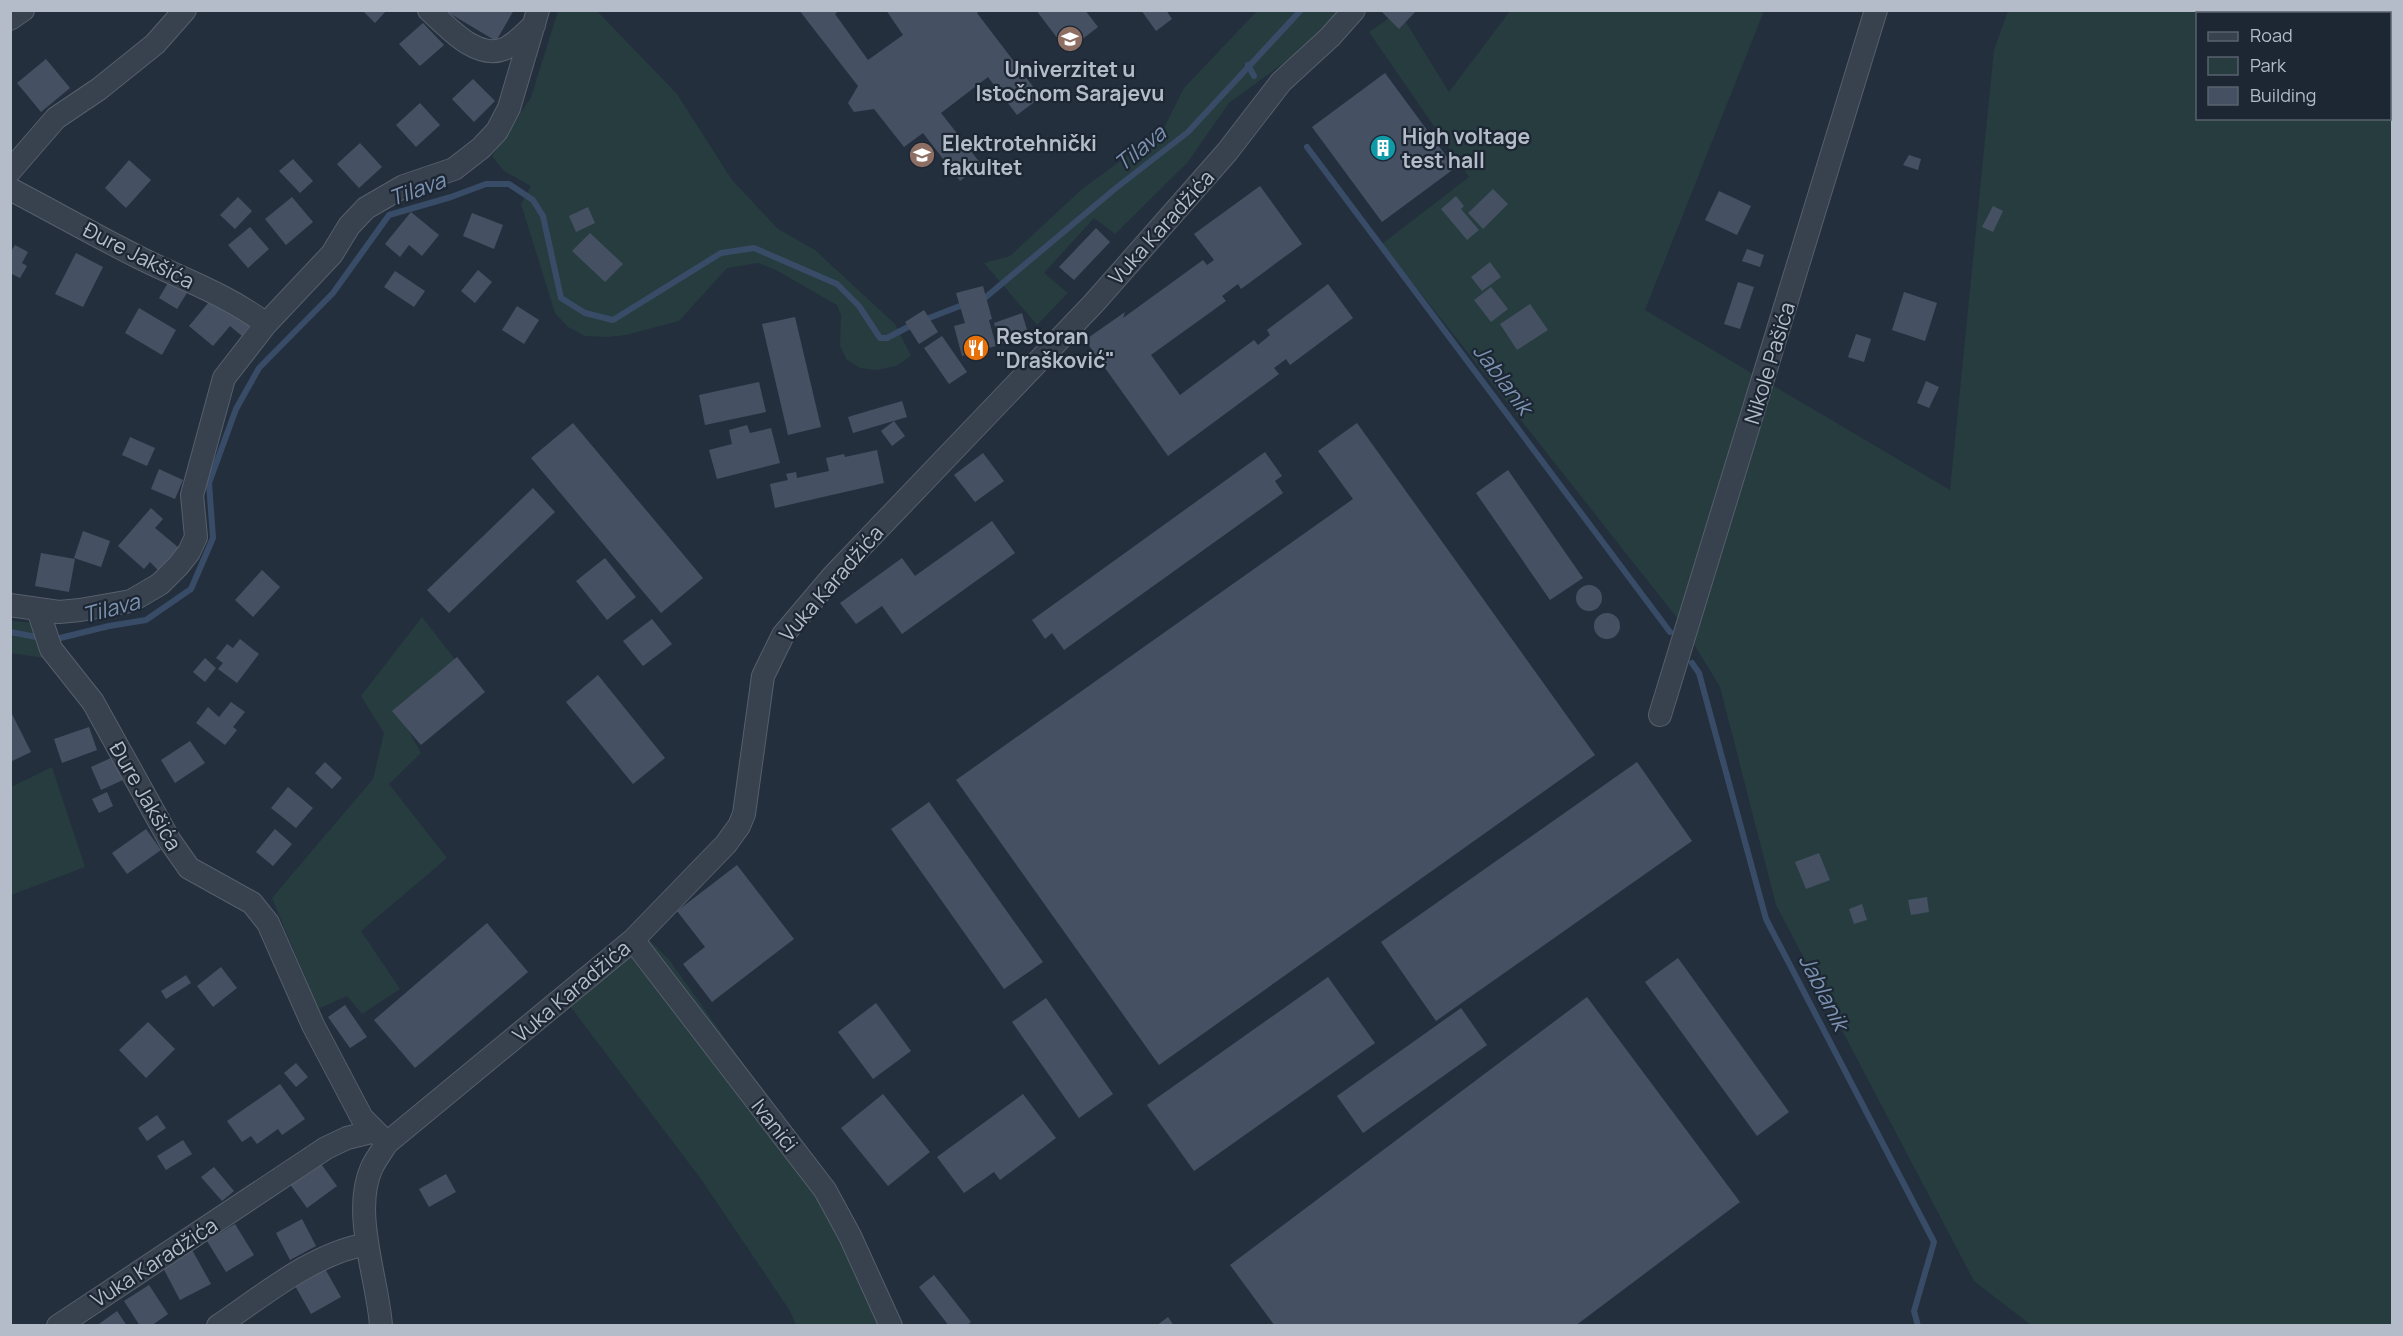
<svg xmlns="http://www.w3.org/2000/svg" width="2403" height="1336" font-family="Manrope,sans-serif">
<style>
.green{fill:#263c3f}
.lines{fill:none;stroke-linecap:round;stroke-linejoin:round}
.stream{stroke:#394c67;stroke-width:6}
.building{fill:#455162}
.minor-casing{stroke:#565f6c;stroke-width:24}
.minor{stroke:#38414e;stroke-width:22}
.labels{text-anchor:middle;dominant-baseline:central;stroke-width:4.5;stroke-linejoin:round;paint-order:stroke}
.poi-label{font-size:21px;font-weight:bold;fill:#b4bcc9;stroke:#1d2633;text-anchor:start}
.street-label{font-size:21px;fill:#b4bcc9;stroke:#1d2633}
.water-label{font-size:22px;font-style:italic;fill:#7c92b1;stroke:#1d2633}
</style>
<rect width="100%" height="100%" fill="#242f3e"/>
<path class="green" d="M 2297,10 L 2301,13 L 2198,14 L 2198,118 L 2390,118 L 2390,90 L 2392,92 L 2392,1325 L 2031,1325 L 1974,1281 L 1776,905 L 1720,687 L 1681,623 L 1382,244 L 1469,177 L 1369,32 L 1399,11 L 1449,92 L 1510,11 L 1764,11 L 1645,310 L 1950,490 L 1994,50 L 2008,11 Z
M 558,11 L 597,11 L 677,94 L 732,180 L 778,229 L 815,250 L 895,324 L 911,356 L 896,366 L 877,370 L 860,368 L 847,360 L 840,346 L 841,315 L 837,305 L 776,270 L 758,263 L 727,268 L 679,321 L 626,335 L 608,337 L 585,336 L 568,327 L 555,313 L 521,204 L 531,186 L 504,171 L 492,156 L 531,97 Z
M 1257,11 L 1341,11 L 1311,43 L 1229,103 L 1187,163 L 1115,234 L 1094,218 L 1044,273 L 1068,293 L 1037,325 L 984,263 L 1010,256 L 1082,189 L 1163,130 L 1184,88 Z
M 422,617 L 464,671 L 405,724 L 421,753 L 389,784 L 447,858 L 361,931 L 400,989 L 362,1014 L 347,996 L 318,1009 L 272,898 L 373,779 L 384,733 L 361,696 Z
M 11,621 L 33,623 L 44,658 L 11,653 Z
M 52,767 L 85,867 L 11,895 L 11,787 Z
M 637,927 L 670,961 L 840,1199 L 901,1325 L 796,1325 L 790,1311 L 701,1179 L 560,993 Z"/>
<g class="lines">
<path class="stream" d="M 1248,65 L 1254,76
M 1307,147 L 1670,632
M 986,297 L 1116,188 L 1188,132 L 1301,10
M 929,318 L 960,306
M 10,632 L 42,638
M 52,640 L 109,626 L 146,620 L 191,589 L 213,538 L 209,483 L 236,409 L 259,368 L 333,293 L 389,215 L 451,197 L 486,184 L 509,184 L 533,200 L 543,216 L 561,298 L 585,313 L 613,320 L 721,253 L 754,248 L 837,284 L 859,306 L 880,338 L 887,338 L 908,327
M 1692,663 L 1699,673 L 1766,919 L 1934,1242 L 1914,1311 L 1918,1326"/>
</g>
<path class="building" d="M 362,10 L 387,10 L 375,23 Z
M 444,10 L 514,10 L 496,41 Z
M 799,10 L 839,10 L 835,14 L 868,60 L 903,35 L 886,10 L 980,10 L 977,13 L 1041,97 L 1017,115 L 988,77 L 941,113 L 981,164 L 960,181 L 923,133 L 904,147 L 874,109 L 854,112 L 848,103 L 858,86 Z
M 1036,10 L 1085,10 L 1098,27 L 1067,51 Z
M 1141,10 L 1166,10 L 1172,19 L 1156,31 Z
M 1380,10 L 1417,10 L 1399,29 Z
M 423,23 L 444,45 L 420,66 L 399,44 Z
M 46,59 L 70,88 L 41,112 L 17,83 Z
M 1385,73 L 1455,168 L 1382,222 L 1312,127 Z
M 473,79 L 495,101 L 474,122 L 452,99 Z
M 420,103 L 440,125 L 416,147 L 396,125 Z
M 360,143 L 382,167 L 359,188 L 337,164 Z
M 1909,155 L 1921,159 L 1918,170 L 1903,165 Z
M 293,159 L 313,181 L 300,193 L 279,171 Z
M 129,160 L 151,180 L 126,208 L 105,188 Z
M 1260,186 L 1302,244 L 1241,289 L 1238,284 L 1222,296 L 1226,301 L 1151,355 L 1180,395 L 1254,340 L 1258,345 L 1270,335 L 1267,330 L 1328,284 L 1353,318 L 1290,365 L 1286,359 L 1274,368 L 1279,374 L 1168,456 L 1085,340 L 1125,312 L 1123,318 L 1203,260 L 1207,265 L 1214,260 L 1194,234 Z
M 1493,189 L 1508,204 L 1483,229 L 1468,213 Z
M 1719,191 L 1751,206 L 1737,235 L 1705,220 Z
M 1456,196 L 1464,206 L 1461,209 L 1479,230 L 1467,240 L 1441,209 Z
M 238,197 L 252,211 L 235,229 L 220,215 Z
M 292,197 L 313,222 L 286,245 L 265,219 Z
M 1993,206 L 2003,211 L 1993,232 L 1982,227 Z
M 588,207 L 595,223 L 576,232 L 569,216 Z
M 411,212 L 439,235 L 422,256 L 409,245 L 400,257 L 385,244 Z
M 472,213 L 503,225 L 494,249 L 463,236 Z
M 250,227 L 269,249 L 248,268 L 228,245 Z
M 1096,228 L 1110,242 L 1074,280 L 1059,267 Z
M 590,233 L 623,264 L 605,282 L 572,251 Z
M 15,245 L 28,252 L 22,263 L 27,266 L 20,278 L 10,273 L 10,253 Z
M 1747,249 L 1764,255 L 1760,267 L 1742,261 Z
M 76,253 L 103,267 L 83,307 L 55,294 Z
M 1490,262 L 1501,277 L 1482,291 L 1471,277 Z
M 478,270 L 492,282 L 475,303 L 461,291 Z
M 395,271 L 425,291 L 414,307 L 384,287 Z
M 172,276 L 190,288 L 177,309 L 159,298 Z
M 1738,282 L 1754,287 L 1740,329 L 1724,324 Z
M 983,286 L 992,319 L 989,320 L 996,346 L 962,356 L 954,326 L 965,323 L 956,293 Z
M 1491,287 L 1508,309 L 1491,322 L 1474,300 Z
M 1904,292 L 1937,303 L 1925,341 L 1892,330 Z
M 214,296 L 250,325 L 242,336 L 230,326 L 213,346 L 189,326 Z
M 1530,304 L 1548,330 L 1517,350 L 1500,324 Z
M 517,306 L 539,320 L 524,344 L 502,330 Z
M 139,308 L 176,330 L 162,355 L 125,333 Z
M 924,310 L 938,332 L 919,344 L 905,322 Z
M 1022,313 L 1027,330 L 1012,335 L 1014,340 L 1001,344 L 994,323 Z
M 795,317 L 821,427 L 788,435 L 762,324 Z
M 1856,334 L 1871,339 L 1864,362 L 1848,357 Z
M 942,336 L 967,372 L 949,384 L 924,348 Z
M 1926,381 L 1939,387 L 1929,408 L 1917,403 Z
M 759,382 L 766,412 L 705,425 L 699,395 Z
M 902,401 L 907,417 L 853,433 L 848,417 Z
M 894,421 L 905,436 L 892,446 L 881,431 Z
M 573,423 L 703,578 L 661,613 L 531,458 Z
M 1357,423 L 1595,755 L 1159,1065 L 956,780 L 1353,499 L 1318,451 Z
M 747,425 L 750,433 L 771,428 L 780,463 L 717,479 L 709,450 L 732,444 L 729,430 Z
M 130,437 L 155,448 L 147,466 L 122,455 Z
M 877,450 L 884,483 L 775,508 L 770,484 L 788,480 L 786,474 L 796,472 L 797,478 L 829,471 L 826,458 L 844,454 L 845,457 Z
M 1265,452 L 1282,476 L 1275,481 L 1283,493 L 1064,650 L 1052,633 L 1045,639 L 1032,620 Z
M 983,453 L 1004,481 L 975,502 L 954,475 Z
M 159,469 L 183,480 L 175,499 L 151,489 Z
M 1508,470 L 1583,578 L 1550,600 L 1476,493 Z
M 533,488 L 555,512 L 449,613 L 427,590 Z
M 151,508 L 163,519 L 155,528 L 179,548 L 159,571 L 150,562 L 144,569 L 118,546 Z
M 992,521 L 1015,553 L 902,634 L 882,606 L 856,624 L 840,603 L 902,558 L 915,576 Z
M 83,531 L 110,541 L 101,567 L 74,558 Z
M 41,553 L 75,559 L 69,592 L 35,586 Z
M 605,558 L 636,597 L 607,620 L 576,581 Z
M 262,570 L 280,587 L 253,617 L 235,600 Z
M1576 598a13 13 0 1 1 26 0a13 13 0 1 1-26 0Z
M1594 626a13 13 0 1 1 26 0a13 13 0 1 1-26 0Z
M 652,619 L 672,644 L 643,666 L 623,641 Z
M 240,639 L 259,654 L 237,683 L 218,669 L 223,663 L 216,658 L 227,644 L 233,648 Z
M 457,657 L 485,692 L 421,745 L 392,711 Z
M 205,658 L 216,668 L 205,682 L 193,672 Z
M 598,675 L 665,758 L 633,784 L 566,702 Z
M 231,702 L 245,712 L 233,727 L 237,730 L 225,745 L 196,723 L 208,707 L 219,717 Z
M 10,710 L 31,752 L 10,762 Z
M 89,727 L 97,750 L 62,763 L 54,739 Z
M 190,741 L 205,763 L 175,783 L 161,760 Z
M 113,757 L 123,780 L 101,790 L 91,767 Z
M 325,762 L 342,778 L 332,789 L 315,773 Z
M 1637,762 L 1692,841 L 1436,1021 L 1381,942 Z
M 288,787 L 313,808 L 296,828 L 271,808 Z
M 107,792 L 113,806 L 99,813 L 92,799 Z
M 929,802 L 1043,962 L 1004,989 L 891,829 Z
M 146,829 L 161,850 L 127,874 L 112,853 Z
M 275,829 L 292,844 L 273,866 L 256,852 Z
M 1819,853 L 1830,880 L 1806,889 L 1795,862 Z
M 737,865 L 794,939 L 712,1002 L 683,964 L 705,947 L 677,911 Z
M 1927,897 L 1929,912 L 1911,915 L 1908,900 Z
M 1862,904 L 1867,920 L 1854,924 L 1849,909 Z
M 487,923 L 528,972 L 415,1068 L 374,1020 Z
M 1678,958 L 1789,1112 L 1757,1136 L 1645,982 Z
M 221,967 L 237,988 L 213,1007 L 197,986 Z
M 186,975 L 191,983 L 166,999 L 161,991 Z
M 1328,977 L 1375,1043 L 1194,1171 L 1147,1105 Z
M 1587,997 L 1740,1202 L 1575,1326 L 1275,1326 L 1230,1265 Z
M 1046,998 L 1113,1094 L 1079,1118 L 1012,1022 Z
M 876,1003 L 911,1051 L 873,1079 L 838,1032 Z
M 345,1005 L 367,1037 L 350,1048 L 328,1017 Z
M 1461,1008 L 1487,1045 L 1363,1133 L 1337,1096 Z
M 148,1022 L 175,1049 L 146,1078 L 119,1050 Z
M 296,1063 L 308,1077 L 296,1087 L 284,1073 Z
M 280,1084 L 305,1119 L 282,1135 L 278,1129 L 257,1144 L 251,1136 L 242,1142 L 227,1121 Z
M 883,1094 L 930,1152 L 888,1186 L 841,1128 Z
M 1023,1094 L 1056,1138 L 1000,1180 L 994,1172 L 964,1193 L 937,1157 Z
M 157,1115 L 166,1128 L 147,1141 L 138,1128 Z
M 183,1140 L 192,1154 L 166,1170 L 157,1156 Z
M 319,1161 L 337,1186 L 307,1208 L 289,1183 Z
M 214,1167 L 234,1191 L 222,1201 L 201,1177 Z
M 446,1174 L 456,1192 L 429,1207 L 419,1189 Z
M 302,1219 L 316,1246 L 290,1260 L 276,1233 Z
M 235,1224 L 254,1255 L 226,1272 L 207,1241 Z
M 191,1248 L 211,1284 L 180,1300 L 161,1264 Z
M 324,1267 L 341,1297 L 311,1314 L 294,1284 Z
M 934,1275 L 971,1322 L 966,1326 L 949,1326 L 919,1287 Z
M 149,1285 L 168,1314 L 151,1326 L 140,1326 L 124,1301 Z
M 117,1311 L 127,1326 L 96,1326 Z
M 1168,1317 L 1174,1326 L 1156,1326 Z"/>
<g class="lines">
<g class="minor-casing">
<path id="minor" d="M 429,10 C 448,27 476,60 504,49 C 516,44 525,33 534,25
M 2334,10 L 2337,14
M 10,19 L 23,10
M 2390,55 L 2392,56
M 10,171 L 56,118 L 99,89 L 155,44 L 185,10
M 10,189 C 54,212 96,236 140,258 C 182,279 228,295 266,324
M 10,605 L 59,612 L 80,610 L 131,601 L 160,584 L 178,566 L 189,552 L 196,537 L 192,495 L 224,378 L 266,324 L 332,254 L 349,226 L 366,208 L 404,186 L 454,169 L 481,148 L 497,131 L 509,108 L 538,10
M 38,610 L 51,649 L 93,702 L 170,841 L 189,868 L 252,903 L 268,923 L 313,1025 L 362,1118 L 387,1143
M 1660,715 L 1876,10
M 633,940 L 825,1190 L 850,1236 L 891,1326
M 58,1326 L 326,1148 L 347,1138 L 375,1131
M 218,1326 C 264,1295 312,1254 367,1244
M 381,1326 C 378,1279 351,1212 372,1167 C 376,1159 382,1151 387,1143 L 633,940 L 726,844 L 739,826 L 744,814 L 763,676 L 783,635 L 833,576 L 1094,303 L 1227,152 L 1281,82 L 1330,37 L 1354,10"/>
</g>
<use href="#minor" class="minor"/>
</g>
<defs>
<g id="university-disc" transform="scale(1.35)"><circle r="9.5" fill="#8d6e63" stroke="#1d2633"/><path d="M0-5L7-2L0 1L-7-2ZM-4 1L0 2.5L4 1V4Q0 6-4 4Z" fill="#fff"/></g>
<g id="building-disc" transform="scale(1.35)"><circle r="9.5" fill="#0f9aa8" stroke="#1d2633"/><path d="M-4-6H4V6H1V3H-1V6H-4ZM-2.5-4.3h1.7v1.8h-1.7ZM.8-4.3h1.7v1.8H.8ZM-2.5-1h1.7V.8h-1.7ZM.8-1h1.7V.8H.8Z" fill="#fff"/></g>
<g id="restaurant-disc" transform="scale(1.35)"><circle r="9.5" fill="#e8710a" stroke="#1d2633"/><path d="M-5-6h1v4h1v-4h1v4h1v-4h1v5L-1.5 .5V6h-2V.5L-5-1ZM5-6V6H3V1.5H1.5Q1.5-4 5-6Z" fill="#fff"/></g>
</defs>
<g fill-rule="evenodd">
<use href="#university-disc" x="1070" y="39"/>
<use href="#building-disc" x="1383" y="148"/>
<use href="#university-disc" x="922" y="155"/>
<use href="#restaurant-disc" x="976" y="348"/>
</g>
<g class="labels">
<g class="poi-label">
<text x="1070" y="69" text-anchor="middle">Univerzitet u<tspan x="1070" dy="24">Istočnom Sarajevu</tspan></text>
<text x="1402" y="136">High voltage<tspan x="1402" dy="24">test hall</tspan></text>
<text x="942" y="143">Elektrotehnički<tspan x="942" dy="24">fakultet</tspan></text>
<text x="996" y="336">Restoran<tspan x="996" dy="24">"Drašković"</tspan></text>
</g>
<g class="street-label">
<text transform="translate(1161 227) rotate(-48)">Vuka Karadžića</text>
<text transform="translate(139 255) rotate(27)">Đure Jakšića</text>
<text transform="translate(1769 363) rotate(-73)">Nikole Pašića</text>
<text transform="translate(831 583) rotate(-49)">Vuka Karadžića</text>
<text transform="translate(146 796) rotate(60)">Đure Jakšića</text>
<text transform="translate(571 991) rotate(-40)">Vuka Karadžića</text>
<text transform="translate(775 1125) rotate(52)">Ivanići</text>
<text transform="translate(154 1262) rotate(-33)">Vuka Karadžića</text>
</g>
<g class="water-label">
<text transform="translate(1140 148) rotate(-39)">Tilava</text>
<text transform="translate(417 189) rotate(-20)">Tilava</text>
<text transform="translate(1503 379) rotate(53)">Jablanik</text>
<text transform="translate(111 608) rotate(-15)">Tilava</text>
<text transform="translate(1824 992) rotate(63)">Jablanik</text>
</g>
</g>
<rect width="2403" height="1336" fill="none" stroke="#b4bcc9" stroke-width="24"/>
<rect x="2196" y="12" width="195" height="108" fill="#1d2633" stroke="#59626f" stroke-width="1.5"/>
<rect x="2208" y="32" width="30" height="9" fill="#38414e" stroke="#59626f" stroke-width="1.5"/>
<text x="2250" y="42" font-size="18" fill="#b4bcc9">Road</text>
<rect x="2208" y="57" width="30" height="18" fill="#263c3f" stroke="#59626f" stroke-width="1.5"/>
<text x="2250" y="72" font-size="18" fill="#b4bcc9">Park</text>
<rect x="2208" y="87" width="30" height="18" fill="#455162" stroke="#59626f" stroke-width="1.5"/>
<text x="2250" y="102" font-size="18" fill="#b4bcc9">Building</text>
</svg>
